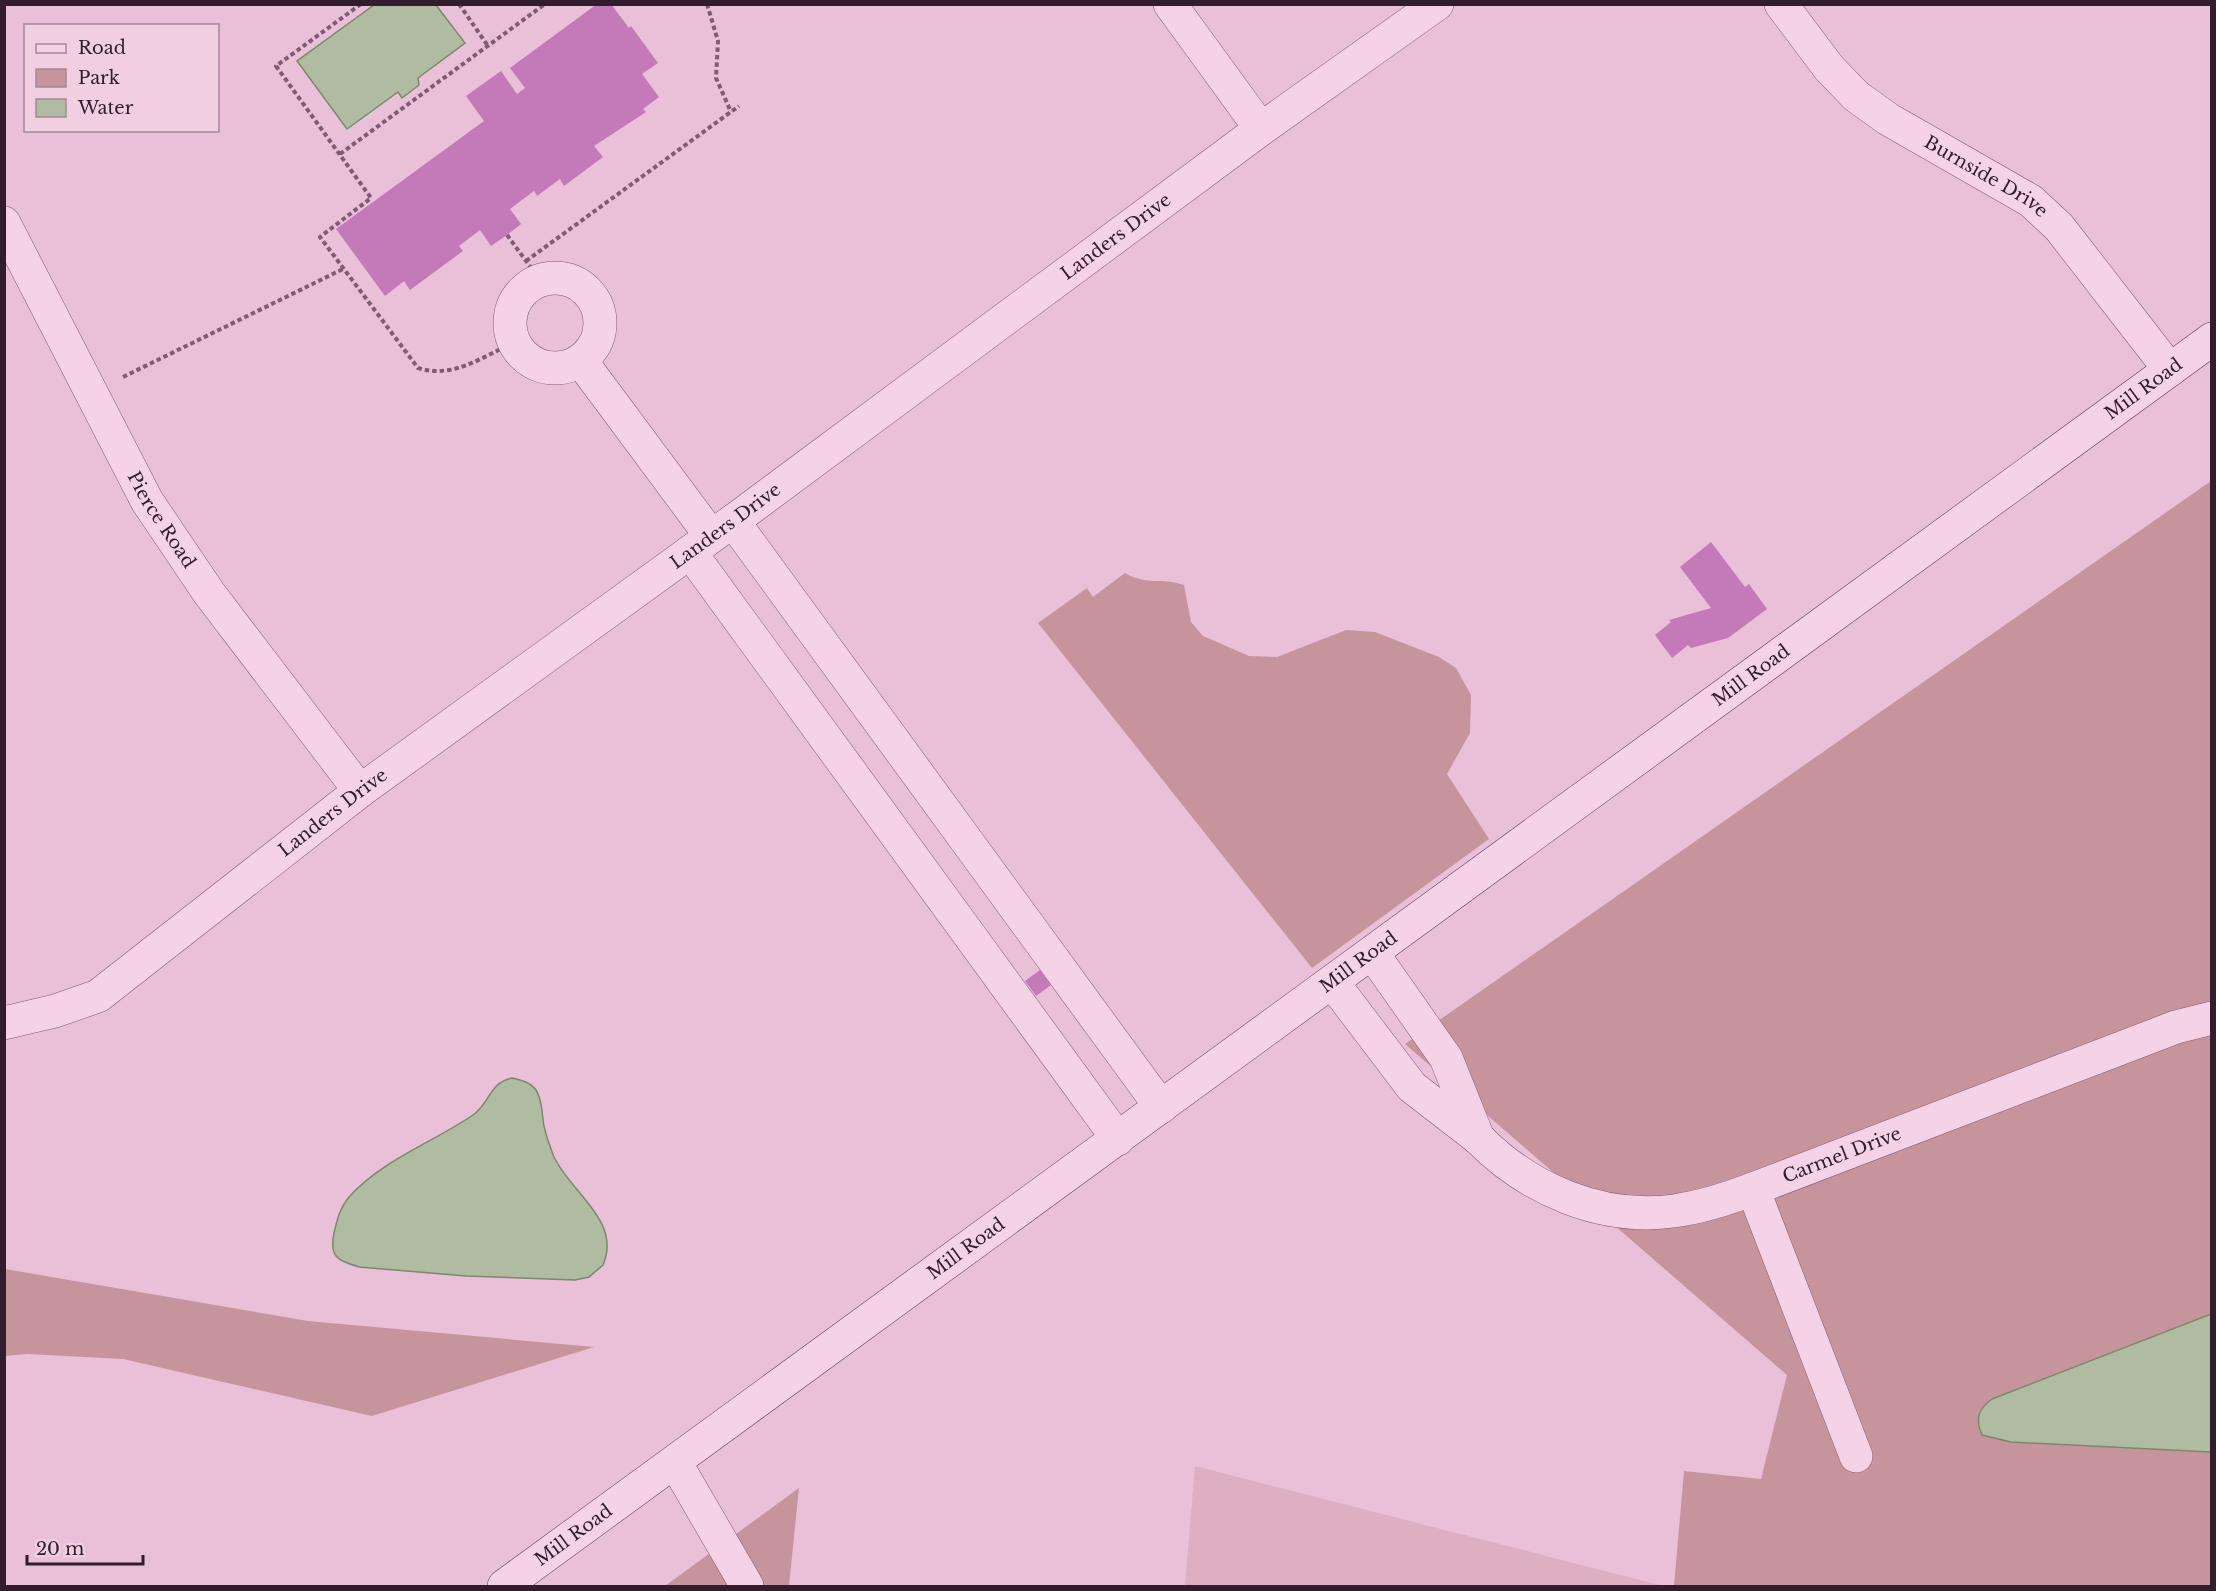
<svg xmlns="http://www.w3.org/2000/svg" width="2216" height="1591" font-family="'Libre Baskerville',serif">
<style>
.farmland{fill:#deaec2}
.green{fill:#c6959c}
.water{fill:#b0bca2;stroke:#7a886b;stroke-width:1.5}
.building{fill:#c479b8}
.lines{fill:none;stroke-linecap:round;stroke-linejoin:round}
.street-casing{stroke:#815a76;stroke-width:34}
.secondary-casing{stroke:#623d59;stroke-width:34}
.path{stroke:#815a76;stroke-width:4;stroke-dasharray:4.5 3;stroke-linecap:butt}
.street{stroke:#f5d2e5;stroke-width:33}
.secondary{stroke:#f5d2e5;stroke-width:33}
.labels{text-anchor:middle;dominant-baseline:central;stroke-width:4.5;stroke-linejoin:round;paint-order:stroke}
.street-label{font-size:18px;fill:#311d2d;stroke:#f1cfe1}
</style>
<rect width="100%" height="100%" fill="#e9c0d7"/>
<path class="farmland" d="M 1195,1466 L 1663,1586 L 1185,1586 Z"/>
<path class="green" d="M 2211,481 L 2211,1586 L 1674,1586 L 1684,1471 L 1761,1479 L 1787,1375 L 1405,1044 Z
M 1125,573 C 1148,586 1161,577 1184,585 L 1191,622 L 1203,636 L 1249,656 L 1277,657 L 1346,630 L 1375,632 L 1439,657 L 1456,668 L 1471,695 L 1470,733 L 1447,774 L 1489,839 L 1312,968 L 1038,623 L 1087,588 L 1093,597 Z
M 5,1269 L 308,1321 L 594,1347 L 372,1416 L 123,1359 L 27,1354 L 5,1356 Z
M 799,1488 L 789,1586 L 665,1586 Z"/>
<path class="water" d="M 374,5 L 436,5 L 465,43 L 418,78 L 419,85 L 402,98 L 398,92 L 347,129 L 297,61 Z
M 512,1078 C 521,1080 530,1082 536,1090 C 544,1103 541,1117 545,1130 C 547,1139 551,1149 554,1157 C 571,1193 622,1221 603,1265 L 589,1277 L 575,1280 L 466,1276 L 359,1267 C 338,1260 329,1258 334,1233 C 337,1220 340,1207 350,1196 C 381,1161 435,1141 473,1115 C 490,1103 489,1083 512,1078 Z
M 2211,1314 L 2211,1452 L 2011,1442 L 1982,1435 C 1975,1419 1978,1409 1992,1399 Z"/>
<path class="building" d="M 597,4 L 611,4 L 629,28 L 631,26 L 658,63 L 642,74 L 659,97 L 643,109 L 646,112 L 594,146 L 603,157 L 564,186 L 560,179 L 537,196 L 534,191 L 510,209 L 521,224 L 507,235 L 491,246 L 480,230 L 459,246 L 463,251 L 410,290 L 404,281 L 385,296 L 336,229 L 484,121 L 466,96 L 501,71 L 517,94 L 525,88 L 510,68 Z
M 1711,542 L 1745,587 L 1749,584 L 1767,609 L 1728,638 L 1691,648 L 1688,645 L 1672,658 L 1655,635 L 1671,622 L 1669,620 L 1711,608 L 1680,567 Z
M 1040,970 L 1051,985 L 1036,996 L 1025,981 Z"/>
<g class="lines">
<g class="street-casing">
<g id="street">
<path d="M 1170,4 L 1261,129"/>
<path id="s1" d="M 1781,4 L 1829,68 L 1856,96 L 1888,119 L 2031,201 L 2059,227 L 2170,370"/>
<path id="s2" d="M 4,223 L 147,501 L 209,593 L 360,791"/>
<circle cx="555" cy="323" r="45"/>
<path d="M 581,361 L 711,536"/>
<path d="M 733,521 L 1161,1107"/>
<path d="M 690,552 L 1118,1139"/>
<path d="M 1333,983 L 1412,1087 L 1478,1138 L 1446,1058 L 1373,954"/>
<path id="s3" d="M 4,1023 L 55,1011 L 98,996 L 360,791 L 733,521 L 1261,129 L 1437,4"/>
<path id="s4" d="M 1478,1138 C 1528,1189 1601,1221 1674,1211 C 1701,1207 1727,1199 1753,1189 L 2176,1027 L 2212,1018"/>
<path d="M 1753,1189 L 1856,1456"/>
<path d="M 675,1462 L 747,1586"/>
</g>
</g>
<g class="secondary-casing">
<g id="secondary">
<path id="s5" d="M 504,1586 L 2212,339"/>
</g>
</g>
<path class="path" d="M 361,4 L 276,66 L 371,198 L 320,237 L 418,368 C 453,379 482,357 513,343
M 459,4 L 488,46
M 707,4 L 718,41 L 716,78 L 731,112
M 340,154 L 545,4
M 507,235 L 540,280
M 526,261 L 739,106
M 123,377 L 343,269"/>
<use href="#street" class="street"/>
<use href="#secondary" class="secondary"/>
</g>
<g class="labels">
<g class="street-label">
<text stroke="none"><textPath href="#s1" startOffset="272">Burnside Drive</textPath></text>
<text stroke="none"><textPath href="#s3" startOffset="1368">Landers Drive</textPath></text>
<text stroke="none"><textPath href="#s5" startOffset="2030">Mill Road</textPath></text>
<text stroke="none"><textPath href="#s2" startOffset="336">Pierce Road</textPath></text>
<text stroke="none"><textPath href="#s3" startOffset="882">Landers Drive</textPath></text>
<text stroke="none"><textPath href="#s5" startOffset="1544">Mill Road</textPath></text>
<text stroke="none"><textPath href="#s3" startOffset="396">Landers Drive</textPath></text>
<text stroke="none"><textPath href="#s5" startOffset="1058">Mill Road</textPath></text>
<text stroke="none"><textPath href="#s4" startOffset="394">Carmel Drive</textPath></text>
<text stroke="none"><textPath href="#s5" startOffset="572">Mill Road</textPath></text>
<text stroke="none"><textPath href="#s5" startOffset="86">Mill Road</textPath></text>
</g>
</g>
<rect width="2216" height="1591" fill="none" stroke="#311d2d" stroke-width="12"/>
<rect x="24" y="24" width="195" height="108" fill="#f1cfe1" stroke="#a48899" stroke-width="1.5"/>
<rect x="36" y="44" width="30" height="9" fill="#f5d2e5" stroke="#a48899" stroke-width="1.5"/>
<text x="78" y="54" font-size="18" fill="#311d2d">Road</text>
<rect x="36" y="69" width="30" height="18" fill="#c6959c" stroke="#a48899" stroke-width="1.5"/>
<text x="78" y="84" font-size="18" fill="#311d2d">Park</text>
<rect x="36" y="99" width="30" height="18" fill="#b0bca2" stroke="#a48899" stroke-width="1.5"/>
<text x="78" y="114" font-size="18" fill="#311d2d">Water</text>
<path d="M27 1555v9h116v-9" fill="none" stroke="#311d2d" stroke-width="3"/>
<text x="36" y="1555" font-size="18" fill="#311d2d" stroke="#f1cfe1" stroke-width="4.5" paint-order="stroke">20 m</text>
</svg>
